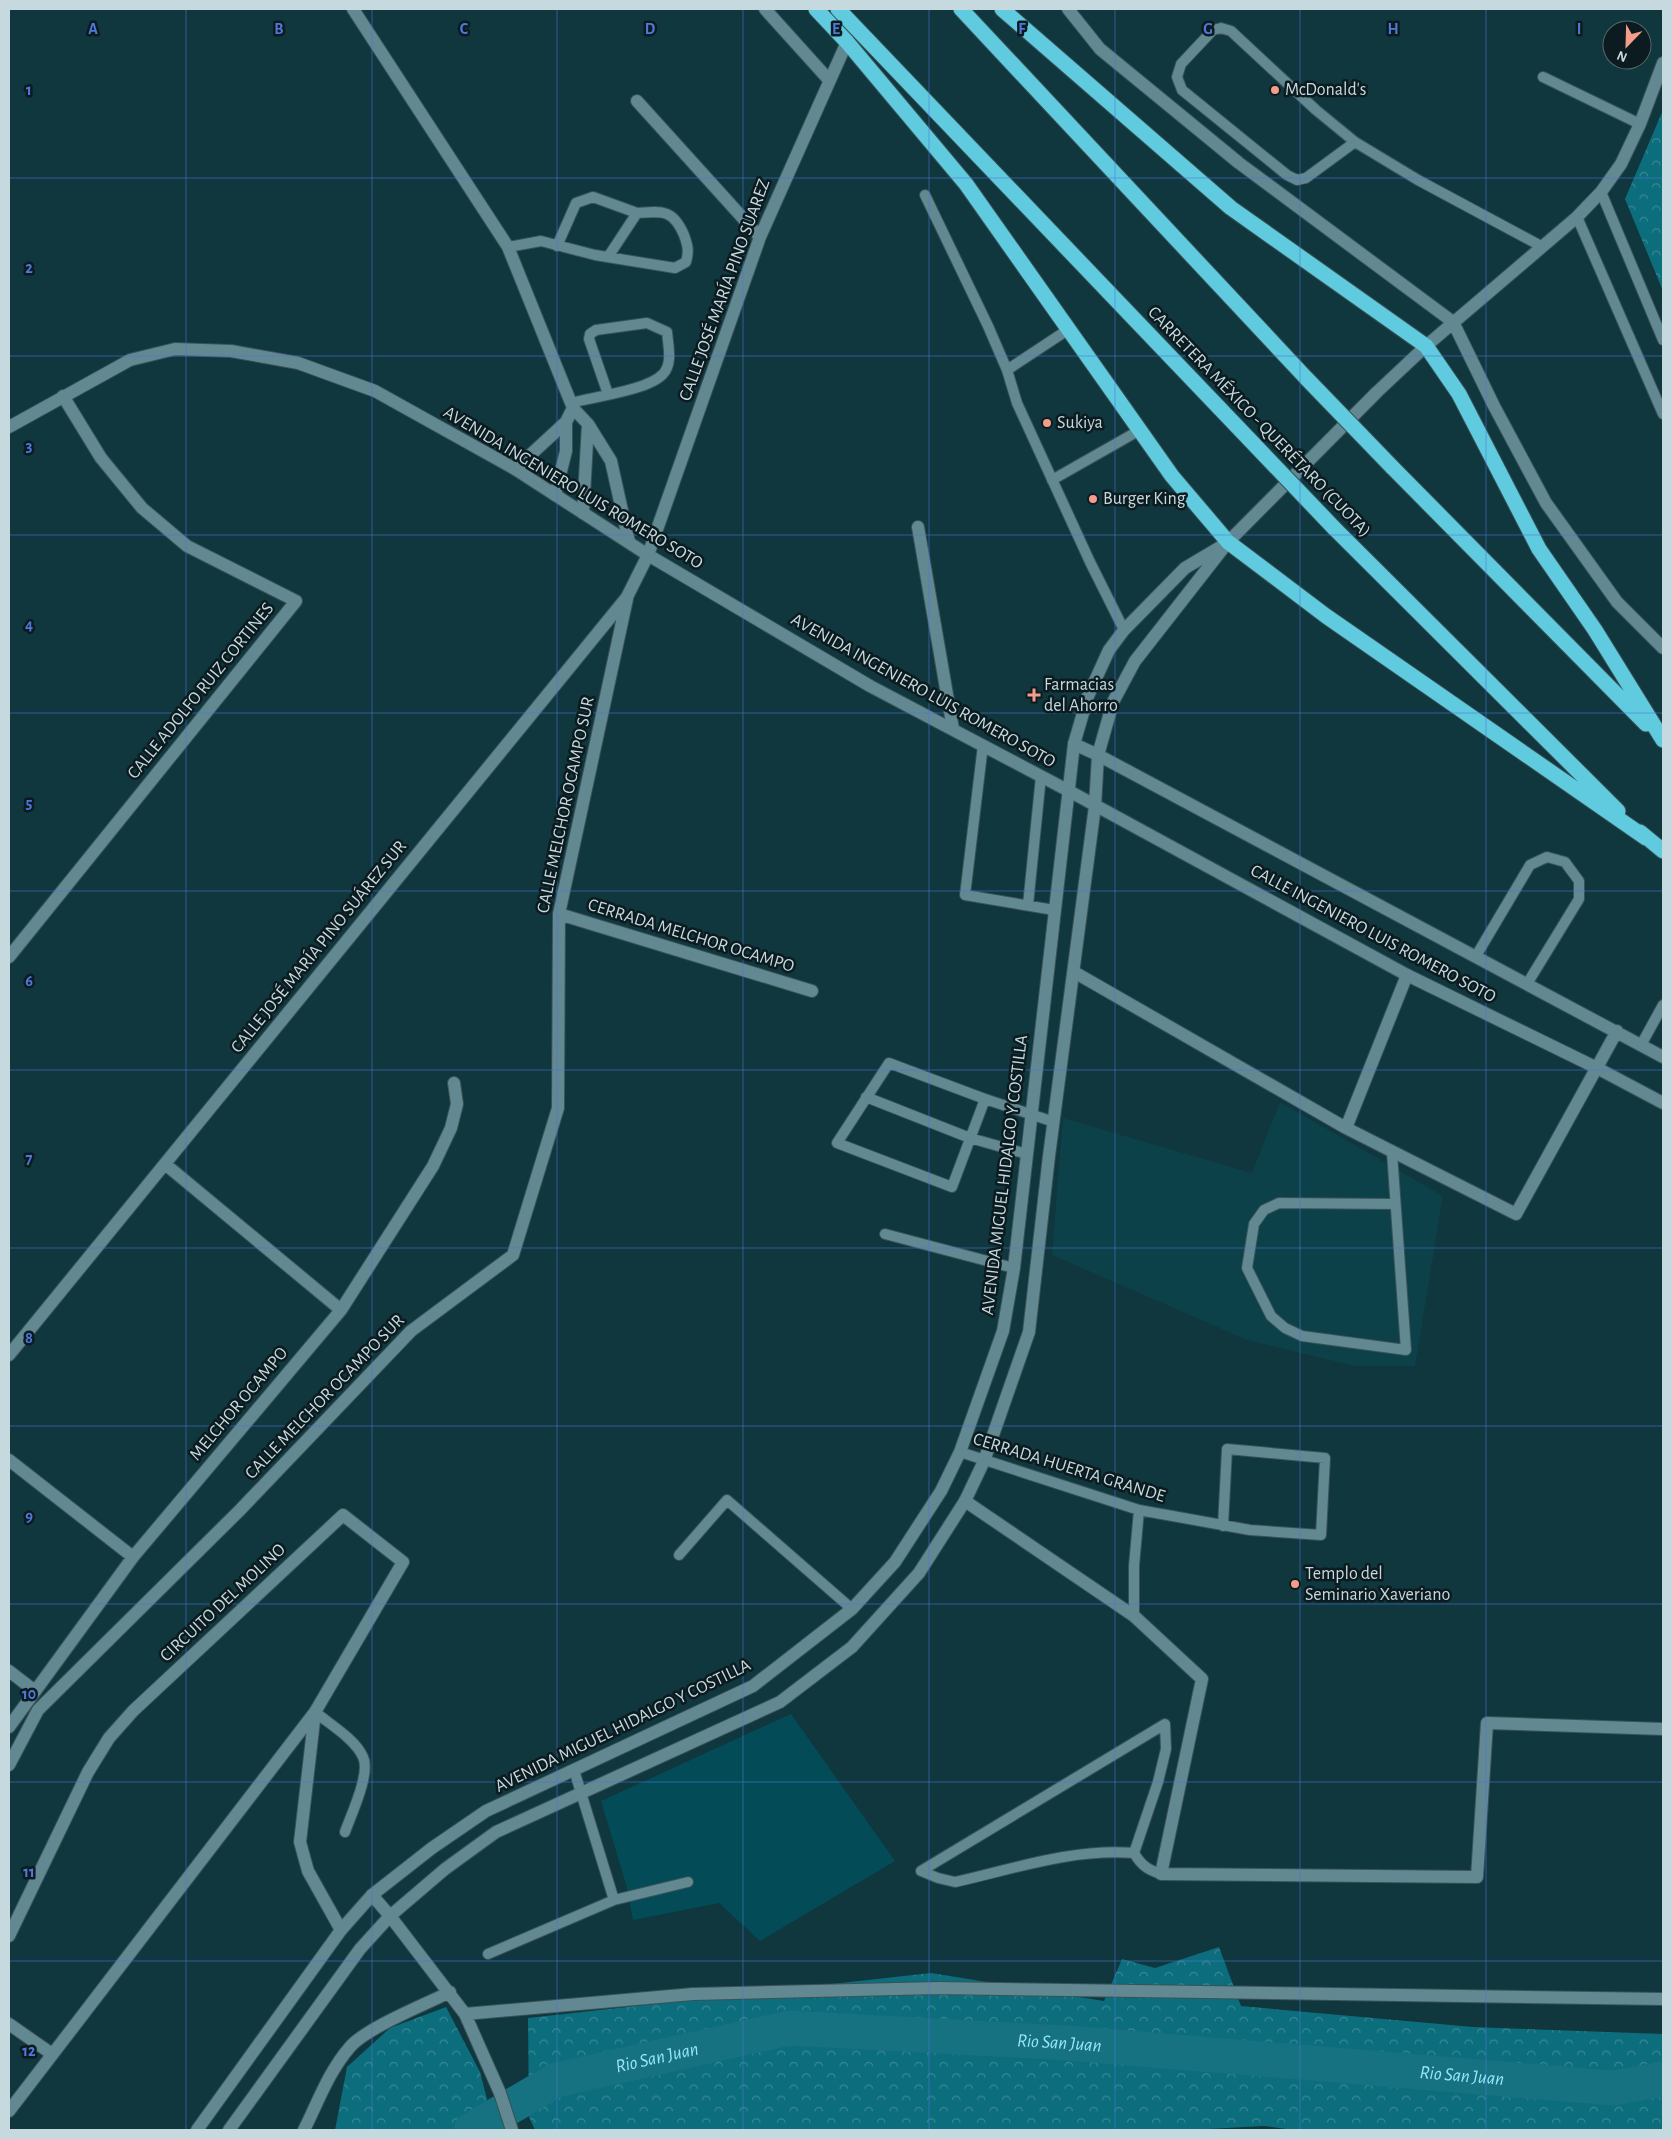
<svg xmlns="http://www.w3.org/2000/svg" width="1672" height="2139" font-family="'Alegreya Sans',sans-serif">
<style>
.built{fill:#0c414a}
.forest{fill:url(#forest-crowns)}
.pitch{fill:#034c57}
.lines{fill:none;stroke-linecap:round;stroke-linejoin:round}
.river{stroke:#167181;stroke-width:35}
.service-casing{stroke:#385257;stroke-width:12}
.minor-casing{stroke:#385257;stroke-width:14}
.tertiary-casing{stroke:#385257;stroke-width:14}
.motorway-casing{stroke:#385257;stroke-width:17}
.service{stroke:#628891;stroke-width:10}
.minor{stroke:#628891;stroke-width:12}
.tertiary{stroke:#628891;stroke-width:12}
.motorway{stroke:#60cadf;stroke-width:15}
.motorway-bridge-casing{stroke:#385257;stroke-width:17;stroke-linecap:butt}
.motorway-bridge{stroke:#60cadf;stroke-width:15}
.grid{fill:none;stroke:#4f78da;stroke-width:1;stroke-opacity:0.55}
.poi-dot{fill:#f49d8b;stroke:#0c1b1f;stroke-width:2}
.labels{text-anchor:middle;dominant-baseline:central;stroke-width:5;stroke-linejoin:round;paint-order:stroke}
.poi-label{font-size:18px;fill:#c5d9de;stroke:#0c1b1f;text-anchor:start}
.street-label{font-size:18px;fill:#c5d9de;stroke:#0c1b1f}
.water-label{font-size:19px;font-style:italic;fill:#98e6f7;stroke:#0c1b1f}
.grid-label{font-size:16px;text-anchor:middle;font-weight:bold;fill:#4f78da;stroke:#0c1b1f;stroke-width:5;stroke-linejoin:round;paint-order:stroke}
</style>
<defs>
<pattern id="forest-crowns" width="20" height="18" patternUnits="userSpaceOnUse" patternTransform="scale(1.25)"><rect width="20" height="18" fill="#0c6d7c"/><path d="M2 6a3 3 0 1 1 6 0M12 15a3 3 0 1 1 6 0" fill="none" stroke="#398894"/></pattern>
</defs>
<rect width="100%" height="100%" fill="#10363e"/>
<path class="built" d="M 1280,1102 L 1443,1196 L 1415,1366 L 1355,1366 L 1247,1340 L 1052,1255 L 1063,1118 L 1252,1173 Z"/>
<path class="forest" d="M 1663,110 L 1663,291 L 1625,199 Z
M 1219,1947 L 1241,2006 L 1473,2027 L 1663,2034 L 1663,2130 L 1294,2130 L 1264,2126 L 1190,2130 L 535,2130 L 529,2117 L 528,2018 L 931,1973 L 1104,2001 L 1122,1959 L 1155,1968 Z
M 446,2007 L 480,2072 L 495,2130 L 335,2130 L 347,2067 L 390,2028 Z"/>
<path class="pitch" d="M 791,1714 L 895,1861 L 760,1941 L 719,1903 L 633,1920 L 626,1884 L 601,1801 Z"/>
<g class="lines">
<path class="river" id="s1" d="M 471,2130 L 556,2080 L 789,2028 L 1068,2043 L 1613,2088 L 1663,2079"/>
<g class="service-casing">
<path id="service" d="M 1543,77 L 1640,124
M 1355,142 L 1306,178 L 1297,180 L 1287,175 L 1182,90 L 1177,77 L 1181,64 L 1213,30 L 1221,28 L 1231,31 L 1316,110 L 1355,142 L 1418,180 L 1541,246
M 1601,192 L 1663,340
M 925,195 L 988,326 L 1007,370 L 1017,403 L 1090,562 L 1124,630
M 1577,217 L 1663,414
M 557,246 L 576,203 L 593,197 L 637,213
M 508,247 L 541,241 L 595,255 L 675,268 L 686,262 C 689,251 688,246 684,235 C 673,209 662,211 637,213 L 608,257
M 1007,370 L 1069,329
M 571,403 C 593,397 649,390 663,374 C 673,364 668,345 667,332 L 647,323 L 596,330 L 590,334 L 589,339 L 608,394
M 1052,480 L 1140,430
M 983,745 L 965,895 L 1054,910
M 1028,905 L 1041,776
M 1476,956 L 1530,865 L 1547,857 L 1565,862 L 1579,881 L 1579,899 L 1527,984
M 1641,1045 L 1663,1005
M 866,1097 L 970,1138 L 1027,1154
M 985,1099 L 952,1187 L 837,1143 L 889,1063 L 985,1099 L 1054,1122
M 1392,1153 L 1406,1350 L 1302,1336 L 1285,1328 L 1271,1316 L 1247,1268 L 1254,1224 L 1264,1210 L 1279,1203 L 1395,1204
M 885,1234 L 1014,1268
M 960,1452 L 1139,1510 L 1250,1530 L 1321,1535 L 1325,1458 L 1227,1449 L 1223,1526
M 679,1555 L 727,1500 L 852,1609
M 1134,1616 L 1134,1566 L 1139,1510
M 315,1712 C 331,1725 355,1739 363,1757 C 371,1773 351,1815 345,1832
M 921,1871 L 1165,1724 L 1166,1749 L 1158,1782 L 1134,1853
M 921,1871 L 938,1878 L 955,1882 C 1013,1869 1073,1848 1134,1853 C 1141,1865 1148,1870 1161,1874
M 614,1900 L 688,1882
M 488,1954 L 614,1900 L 574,1770"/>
</g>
<g class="minor-casing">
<path id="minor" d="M 353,9 L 508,247 L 573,408 L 588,424 L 611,461 L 629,542
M 765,9 L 829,80
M 1068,9 L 1100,49 L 1239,163 L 1453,322 L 1494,406 L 1546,503 L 1617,602 L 1663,648
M 637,101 L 760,237
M 1426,346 L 1577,217 L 1601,192 L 1621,164 L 1640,124 L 1663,63
M 515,469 L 566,422 L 573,408
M 555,495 L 566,451 L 566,422
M 583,513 L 588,424
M 918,527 L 953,729
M 1074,744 L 1098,755 L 1663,1057
M 559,914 L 812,991
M 9,957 L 296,601 L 187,546 L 142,508 L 101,458 L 63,396
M 1074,972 L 1346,1128 L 1516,1214 L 1617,1031
M 1346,1128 L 1407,975
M 165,1164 L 341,1310
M 9,1355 L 627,597 L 648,555 L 760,237 L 847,42
M 9,1460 L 133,1557
M 965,1501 L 1134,1616 L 1202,1679 L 1161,1874 L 1477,1877 L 1487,1723 L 1663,1729
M 9,1671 L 35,1691
M 315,1712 L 300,1842 L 308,1871 L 341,1930
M 9,1727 L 133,1557 L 341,1310 L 433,1166 L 451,1128 L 457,1104 L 454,1083
M 9,1765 L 38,1710 L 240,1510 L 411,1331 L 513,1255 L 558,1108 L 559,914 L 627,599
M 372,1895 L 390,1916 L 465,2014 L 500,2093 L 512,2130
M 9,1936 L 88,1772 L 109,1738 L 133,1711 L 343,1515 L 403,1562 L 315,1712 L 9,2111
M 465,2014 L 693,1994 L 938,1988 L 1663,1999
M 9,2024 L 52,2054
M 304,2130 C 318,2102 329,2071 350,2047 C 366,2028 426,2004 450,1992"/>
</g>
<g class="tertiary-casing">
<path id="tertiary" d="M 9,427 L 130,360 L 175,349 L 231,351 L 298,363 L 375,391 L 515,469 L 648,555 L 870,686 L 1069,791 L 1407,975 L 1597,1068 L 1663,1103
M 197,2130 L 341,1930 L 372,1895 L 432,1848 L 486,1811 L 753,1686 L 852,1609 L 895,1562 L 941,1491 L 960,1452 L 1003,1331 L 1014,1268 L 1074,744 L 1088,696 L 1109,650 L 1124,630 L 1185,568 L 1222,546
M 229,2130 L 360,1949 L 390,1916 L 445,1869 L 496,1832 L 780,1702 L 852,1647 L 919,1573 L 965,1501 L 984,1461 L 1029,1332 L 1049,1156 L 1095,806 L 1098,755 L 1113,702 L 1135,661 L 1228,542 L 1377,392 L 1426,346"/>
</g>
<g class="motorway-casing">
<path id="motorway" d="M 816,9 L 847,42 L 966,184 L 1172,476 L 1228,542 L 1326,616 L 1646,838
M 838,9 L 1249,439
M 961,9 L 1307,379
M 1002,9 L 1231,208 L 1426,346 L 1459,394 L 1539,549 L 1595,630 L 1663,740
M 1392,467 L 1646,724
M 1334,528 L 1618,811
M 1640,832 L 1663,851"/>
</g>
<use href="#service" class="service"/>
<use href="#minor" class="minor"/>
<use href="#tertiary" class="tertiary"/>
<use href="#motorway" class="motorway"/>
<g class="motorway-bridge-casing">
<path id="motorway-bridge" d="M 1307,379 L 1392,467
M 1249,439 L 1334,528"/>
</g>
<use href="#motorway-bridge" class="motorway-bridge"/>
</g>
<path class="grid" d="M 186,9 L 186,2130M 372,9 L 372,2130M 557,9 L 557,2130M 743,9 L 743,2130M 929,9 L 929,2130M 1115,9 L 1115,2130M 1300,9 L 1300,2130M 1486,9 L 1486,2130M 9,178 L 1663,178M 9,356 L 1663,356M 9,535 L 1663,535M 9,713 L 1663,713M 9,891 L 1663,891M 9,1070 L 1663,1070M 9,1248 L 1663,1248M 9,1426 L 1663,1426M 9,1604 L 1663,1604M 9,1782 L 1663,1782M 9,1961 L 1663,1961"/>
<g class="poi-dot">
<circle cx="1275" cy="90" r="5"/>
<circle cx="1047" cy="423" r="5"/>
<circle cx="1093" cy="499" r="5"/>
<path d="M1031.5 687.5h5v5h5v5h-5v5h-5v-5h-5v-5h5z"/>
<circle cx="1295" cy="1584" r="5"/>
</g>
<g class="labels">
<g class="poi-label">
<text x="1285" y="90">McDonald's</text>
<text x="1057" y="423">Sukiya</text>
<text x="1103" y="499">Burger King</text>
<text x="1044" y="685">Farmacias<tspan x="1044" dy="21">del Ahorro</tspan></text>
<text x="1305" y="1574">Templo del<tspan x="1305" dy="21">Seminario Xaveriano</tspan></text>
</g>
<g class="street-label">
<text transform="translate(725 290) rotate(-70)">CALLE JOSÉ MARÍA PINO SUAREZ</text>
<text transform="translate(1259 422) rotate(46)">CARRETERA MÉXICO - QUERÉTARO (CUOTA)</text>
<text transform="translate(573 488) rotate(31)">AVENIDA INGENIERO LUIS ROMERO SOTO</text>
<text transform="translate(201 691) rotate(-51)">CALLE ADOLFO RUIZ CORTINES</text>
<text transform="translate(923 691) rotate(29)">AVENIDA INGENIERO LUIS ROMERO SOTO</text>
<text transform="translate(566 805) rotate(-78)">CALLE MELCHOR OCAMPO SUR</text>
<text transform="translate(1373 934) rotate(28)">CALLE INGENIERO LUIS ROMERO SOTO</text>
<text transform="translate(691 936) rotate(17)">CERRADA MELCHOR OCAMPO</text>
<text transform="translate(319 947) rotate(-51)">CALLE JOSÉ MARÍA PINO SUÁREZ SUR</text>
<text transform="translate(1005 1175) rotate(-83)">AVENIDA MIGUEL HIDALGO Y COSTILLA</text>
<text transform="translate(325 1397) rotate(-46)">CALLE MELCHOR OCAMPO SUR</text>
<text transform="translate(239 1404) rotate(-50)">MELCHOR OCAMPO</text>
<text transform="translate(1069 1468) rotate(17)">CERRADA HUERTA GRANDE</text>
<text transform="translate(223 1603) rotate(-43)">CIRCUITO DEL MOLINO</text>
<text transform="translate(623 1726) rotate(-26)">AVENIDA MIGUEL HIDALGO Y COSTILLA</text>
</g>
<g class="water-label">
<text stroke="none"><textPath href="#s1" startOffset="608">Rio San Juan</textPath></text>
<text stroke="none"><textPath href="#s1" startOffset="202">Rio San Juan</textPath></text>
<text stroke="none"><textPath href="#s1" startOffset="1012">Rio San Juan</textPath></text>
</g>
</g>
<g class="grid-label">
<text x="93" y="34">A</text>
<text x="279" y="34">B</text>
<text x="464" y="34">C</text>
<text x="650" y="34">D</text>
<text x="836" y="34">E</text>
<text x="1022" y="34">F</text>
<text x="1208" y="34">G</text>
<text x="1393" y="34">H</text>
<text x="1579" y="34">I</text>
<text x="29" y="95">1</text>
<text x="29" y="273">2</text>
<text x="29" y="451">3</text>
<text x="29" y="630">4</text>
<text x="29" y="808">5</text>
<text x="29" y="986">6</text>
<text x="29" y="1164">7</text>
<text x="29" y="1343">8</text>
<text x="29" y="1521">9</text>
<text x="29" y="1699">10</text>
<text x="29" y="1877">11</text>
<text x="29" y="2056">12</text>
</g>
<rect width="1672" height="2139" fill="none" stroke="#c5d9de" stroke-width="20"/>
<g transform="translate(1627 45) rotate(203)"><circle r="24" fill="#0c1b1f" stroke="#56676b"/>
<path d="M0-4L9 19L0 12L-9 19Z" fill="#f49d8b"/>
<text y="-8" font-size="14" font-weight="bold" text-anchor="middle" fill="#c5d9de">N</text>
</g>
</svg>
